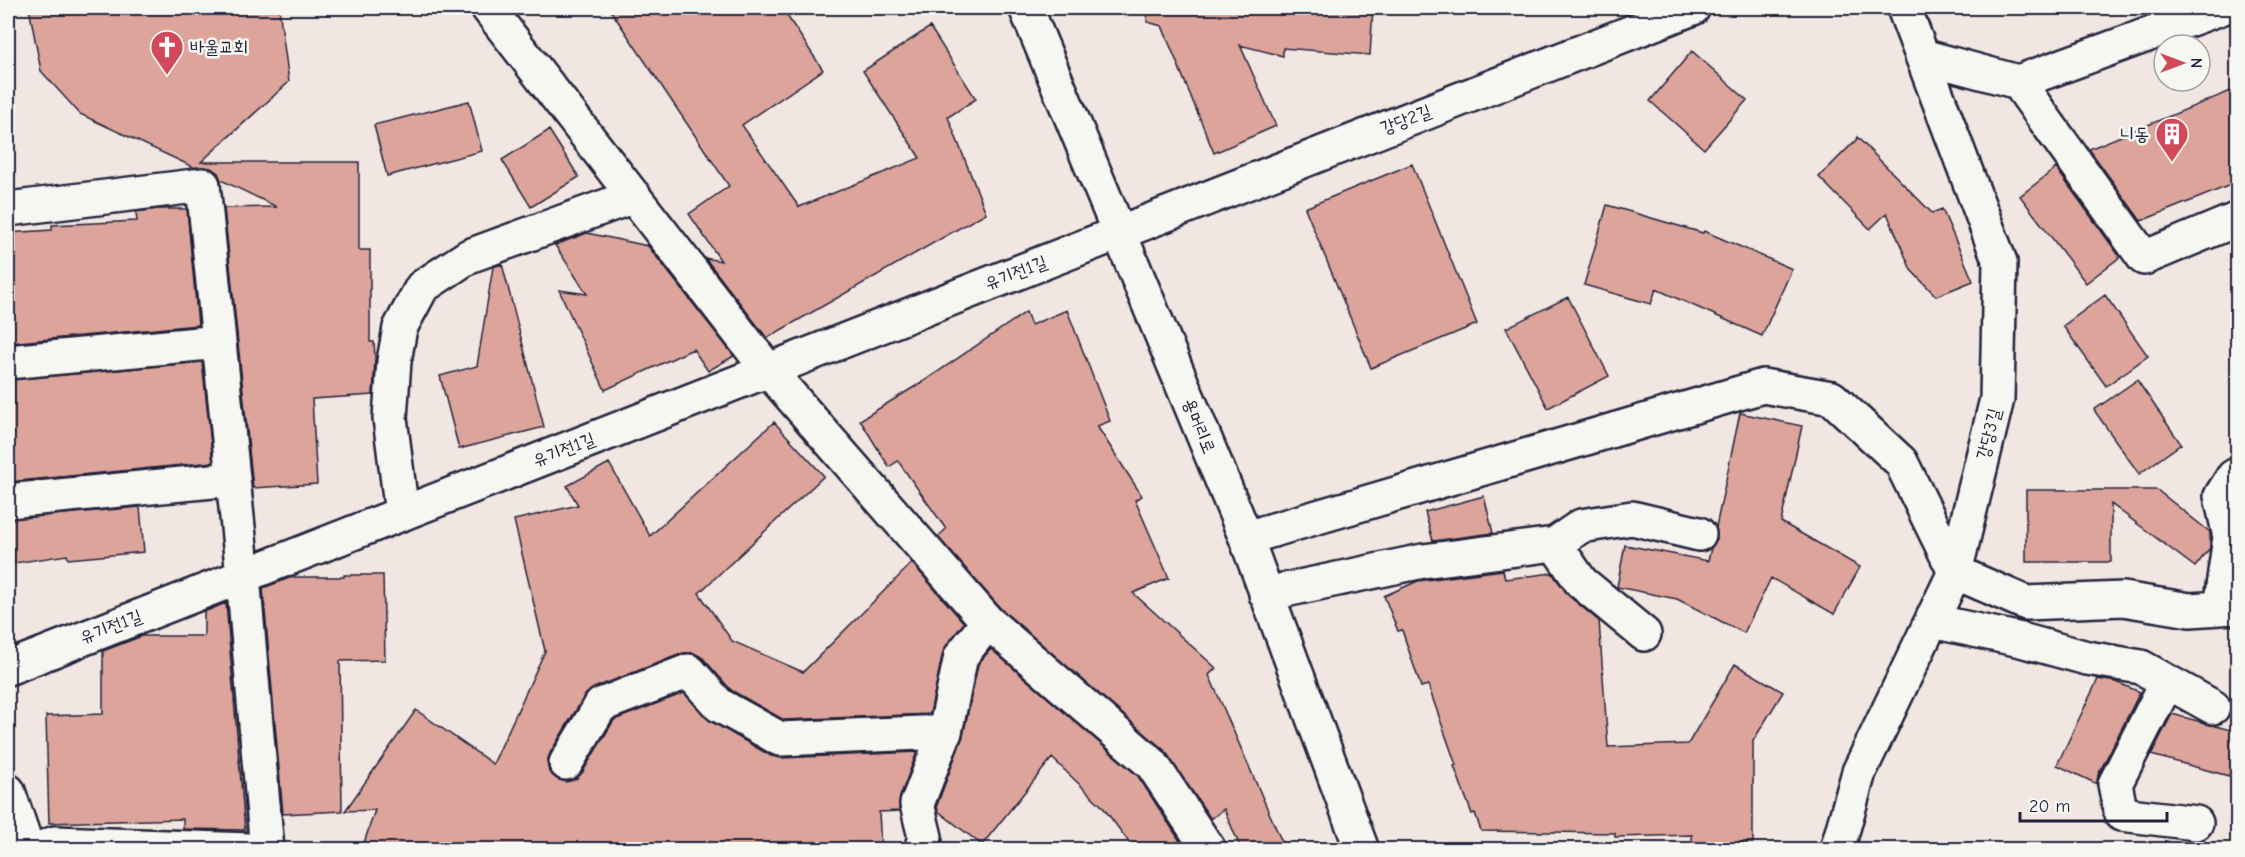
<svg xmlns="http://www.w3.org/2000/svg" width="2245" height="857" font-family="'Comic Neue','Poor Story',sans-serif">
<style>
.building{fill:#dda49c;stroke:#22223b;stroke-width:1.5}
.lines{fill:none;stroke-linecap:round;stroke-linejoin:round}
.minor-casing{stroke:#22223b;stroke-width:38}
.minor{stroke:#f6f6f2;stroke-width:33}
.labels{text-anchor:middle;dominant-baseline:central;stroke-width:5;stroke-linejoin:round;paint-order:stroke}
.poi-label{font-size:18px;fill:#22223b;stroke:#f6f6f2;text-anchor:start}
.street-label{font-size:18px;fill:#22223b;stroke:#f6f6f2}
</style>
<rect width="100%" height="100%" fill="#f1e6e1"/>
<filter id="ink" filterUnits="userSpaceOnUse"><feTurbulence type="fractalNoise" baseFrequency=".0167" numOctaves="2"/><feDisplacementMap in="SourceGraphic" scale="12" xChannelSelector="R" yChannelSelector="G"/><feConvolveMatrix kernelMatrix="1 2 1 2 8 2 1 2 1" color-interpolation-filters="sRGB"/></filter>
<g filter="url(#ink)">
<path class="building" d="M 29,8 L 279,8 L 289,82 L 201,162 L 359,162 L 359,250 L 370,250 L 370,342 L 374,342 L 375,358 L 373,395 L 312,399 L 317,484 L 253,488 L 224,208 L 277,207 L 221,180 L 218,173 L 211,168 L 193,167 L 80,114 L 41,71 Z
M 609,8 L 782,8 L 823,70 L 742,125 L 799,207 L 920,158 L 863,71 L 930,27 L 976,99 L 948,117 L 986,213 L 767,338 L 705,258 L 721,261 L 689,214 L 729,186 Z
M 1148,8 L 1373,8 L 1370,55 L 1283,48 L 1283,56 L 1240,45 L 1276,126 L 1214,153 L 1162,26 L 1147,22 Z
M 1692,51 L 1747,100 L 1704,149 L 1650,101 Z
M 2238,88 L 2238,182 L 2141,221 L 2089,149 Z
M 469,101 L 482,151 L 387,176 L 374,125 Z
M 549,130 L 579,177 L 531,207 L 502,160 Z
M 1857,137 L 1932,213 L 1942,209 L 1973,281 L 1936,296 L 1911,270 L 1887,213 L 1870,229 L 1819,177 L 1856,140 Z
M 1412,164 L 1477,324 L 1371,368 L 1305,208 Z
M 2056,168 L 2120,257 L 2086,283 L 2020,196 Z
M 1607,205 L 1703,233 L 1704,231 L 1792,269 L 1762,336 L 1656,289 L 1651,304 L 1584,285 Z
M 158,209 L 187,209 L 198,325 L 8,343 L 8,233 L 52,230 L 52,225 L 137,221 L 136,212 Z
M 587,233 L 648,246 L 734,356 L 708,371 L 693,349 L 605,390 L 559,290 L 587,294 L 555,245 Z
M 502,264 L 544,427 L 459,449 L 440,376 L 477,366 L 493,267 Z
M 2105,295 L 2148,356 L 2106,386 L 2063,326 Z
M 1568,297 L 1609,376 L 1548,408 L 1506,328 Z
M 1067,310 L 1110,421 L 1097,426 L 1142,496 L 1135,500 L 1169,578 L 1133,593 L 1216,668 L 1209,675 L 1285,849 L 1241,849 L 1224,809 L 1211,819 L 1164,750 L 1001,609 L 938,537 L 946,529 L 898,461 L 889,467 L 860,420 L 924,381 L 1026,312 L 1031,325 Z
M 202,362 L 213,462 L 8,482 L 8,380 Z
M 2137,380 L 2181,444 L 2139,474 L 2094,410 Z
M 1740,413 L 1802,426 L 1781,522 L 1860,567 L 1834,614 L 1771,578 L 1744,633 L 1677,599 L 1617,587 L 1625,545 L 1708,561 L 1711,548 L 1717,538 L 1716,527 Z
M 774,422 L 824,476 L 699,593 L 732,641 L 803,672 L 912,563 L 964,623 L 943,652 L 930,714 L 784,720 L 731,690 L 703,658 L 694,653 L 683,653 L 594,688 L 585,695 L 550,753 L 547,762 L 549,772 L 557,779 L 566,782 L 576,779 L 582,773 L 614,720 L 684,693 L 710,721 L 771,756 L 781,758 L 917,752 L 900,797 L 899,811 L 879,812 L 881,849 L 362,849 L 375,810 L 345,811 L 416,710 L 493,764 L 545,651 L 514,520 L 578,505 L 567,486 L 609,463 L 650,536 Z
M 2026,490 L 2157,490 L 2210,532 L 2210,548 L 2195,567 L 2111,504 L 2111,562 L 2026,562 Z
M 1484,496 L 1493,533 L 1433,541 L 1425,512 Z
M 140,507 L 144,552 L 68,559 L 67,555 L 8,564 L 8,519 Z
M 1503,570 L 1505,579 L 1552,573 L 1569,596 L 1599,621 L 1608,747 L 1688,744 L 1735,664 L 1783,692 L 1753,741 L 1753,843 L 1692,843 L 1692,835 L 1615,837 L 1615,833 L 1481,831 L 1475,813 L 1472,814 L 1454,766 L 1456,765 L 1428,685 L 1421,687 L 1402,630 L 1398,631 L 1384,596 L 1418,581 Z
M 344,575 L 383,575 L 385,660 L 340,661 L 342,811 L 283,814 L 263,588 L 292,577 L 344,577 Z
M 226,603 L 245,830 L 183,829 L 183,819 L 49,823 L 46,716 L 103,714 L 103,651 L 142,636 L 204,636 L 204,612 Z
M 991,649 L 1138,776 L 1180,841 L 1169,849 L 1134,849 L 1102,806 L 1052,758 L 982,845 L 938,811 L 937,805 L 963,736 L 978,664 Z
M 2098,679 L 2116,682 L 2140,692 L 2098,775 L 2097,784 L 2057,765 Z
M 2172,714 L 2238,732 L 2238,745 L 2229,776 L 2151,755 Z"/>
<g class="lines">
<g class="minor-casing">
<path id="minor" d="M 488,8 L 768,370 L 988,622 L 1152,764 L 1209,850
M 1026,8 L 1246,538 L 1362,850
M 1922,56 L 2018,82 L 2144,258 L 2238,219
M 2018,82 L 2221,8
M 8,209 L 203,185 L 243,576 L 267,850
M 8,362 L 219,342
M 8,501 L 233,479
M 402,514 L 390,418 L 394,361 L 400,328 L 422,287 L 469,256 L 634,196
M 1246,538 L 1763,386 L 1832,398 L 1901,462 L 1955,572 L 2026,603 L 2123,599 L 2190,610 L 2234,607 L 2238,609
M 1555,544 L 1581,582 L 1644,634
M 1266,594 L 1423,561 L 1555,544 L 1581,526 L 1632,518 L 1699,534
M 2220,608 L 2230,537 L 2221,496 L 2233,477 L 2238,474
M 1932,621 L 2021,640 L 2087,658 L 2141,667 L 2213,707
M 8,668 L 1693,8
M 2167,682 L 2115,784 L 2121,814 L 2196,823
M 566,763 L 601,705 L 689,671 L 719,705 L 780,739 L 945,732
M 8,791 L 28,850
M 36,850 L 55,843 L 249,850
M 921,850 L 925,837 L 917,804 L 945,732 L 961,656 L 988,622
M 1837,850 L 1859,772 L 1955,572 L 1997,399 L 2000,262 L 1904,8"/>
</g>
<use href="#minor" class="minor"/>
</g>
</g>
<defs>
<g id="church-pin" transform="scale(1.725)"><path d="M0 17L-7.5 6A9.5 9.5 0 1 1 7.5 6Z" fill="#d1495b" stroke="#f6f6f2"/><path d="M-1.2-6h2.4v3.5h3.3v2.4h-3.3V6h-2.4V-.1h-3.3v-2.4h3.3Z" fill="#fff"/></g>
<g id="building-pin" transform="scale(1.725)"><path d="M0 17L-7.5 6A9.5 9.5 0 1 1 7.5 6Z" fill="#d1495b" stroke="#f6f6f2"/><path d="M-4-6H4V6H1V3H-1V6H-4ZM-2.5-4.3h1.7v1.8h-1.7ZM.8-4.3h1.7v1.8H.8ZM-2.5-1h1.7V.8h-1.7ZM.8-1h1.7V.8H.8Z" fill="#fff"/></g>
</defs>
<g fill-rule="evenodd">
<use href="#church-pin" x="167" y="47"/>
<use href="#building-pin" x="2172" y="134"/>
</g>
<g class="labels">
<g class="poi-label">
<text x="190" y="47">바울교회</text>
<text x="2149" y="134" text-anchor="end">니동</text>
</g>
<g class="street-label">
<text transform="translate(1406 120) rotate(-21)">강당2길</text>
<text transform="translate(1016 273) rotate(-21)">유기전1길</text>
<text transform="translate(1199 426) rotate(68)">용머리로</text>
<text transform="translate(1989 434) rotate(-76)">강당3길</text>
<text transform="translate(564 450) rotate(-21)">유기전1길</text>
<text transform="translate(111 627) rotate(-21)">유기전1길</text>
</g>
</g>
<rect width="2245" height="857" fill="none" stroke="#f6f6f2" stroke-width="30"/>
<rect x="15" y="15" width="2215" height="827" fill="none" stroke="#22223b" stroke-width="2" filter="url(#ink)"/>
<g transform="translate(2182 63) rotate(90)"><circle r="28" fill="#f6f6f2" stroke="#a1a1a9" stroke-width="1.5"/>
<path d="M0-4.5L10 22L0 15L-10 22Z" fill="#d1495b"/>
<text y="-9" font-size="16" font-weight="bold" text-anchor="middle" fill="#22223b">N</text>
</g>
<path d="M2020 812v9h147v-9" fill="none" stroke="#22223b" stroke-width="3"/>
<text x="2029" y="812" font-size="18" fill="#22223b" stroke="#f6f6f2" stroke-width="4.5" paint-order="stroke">20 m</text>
</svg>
